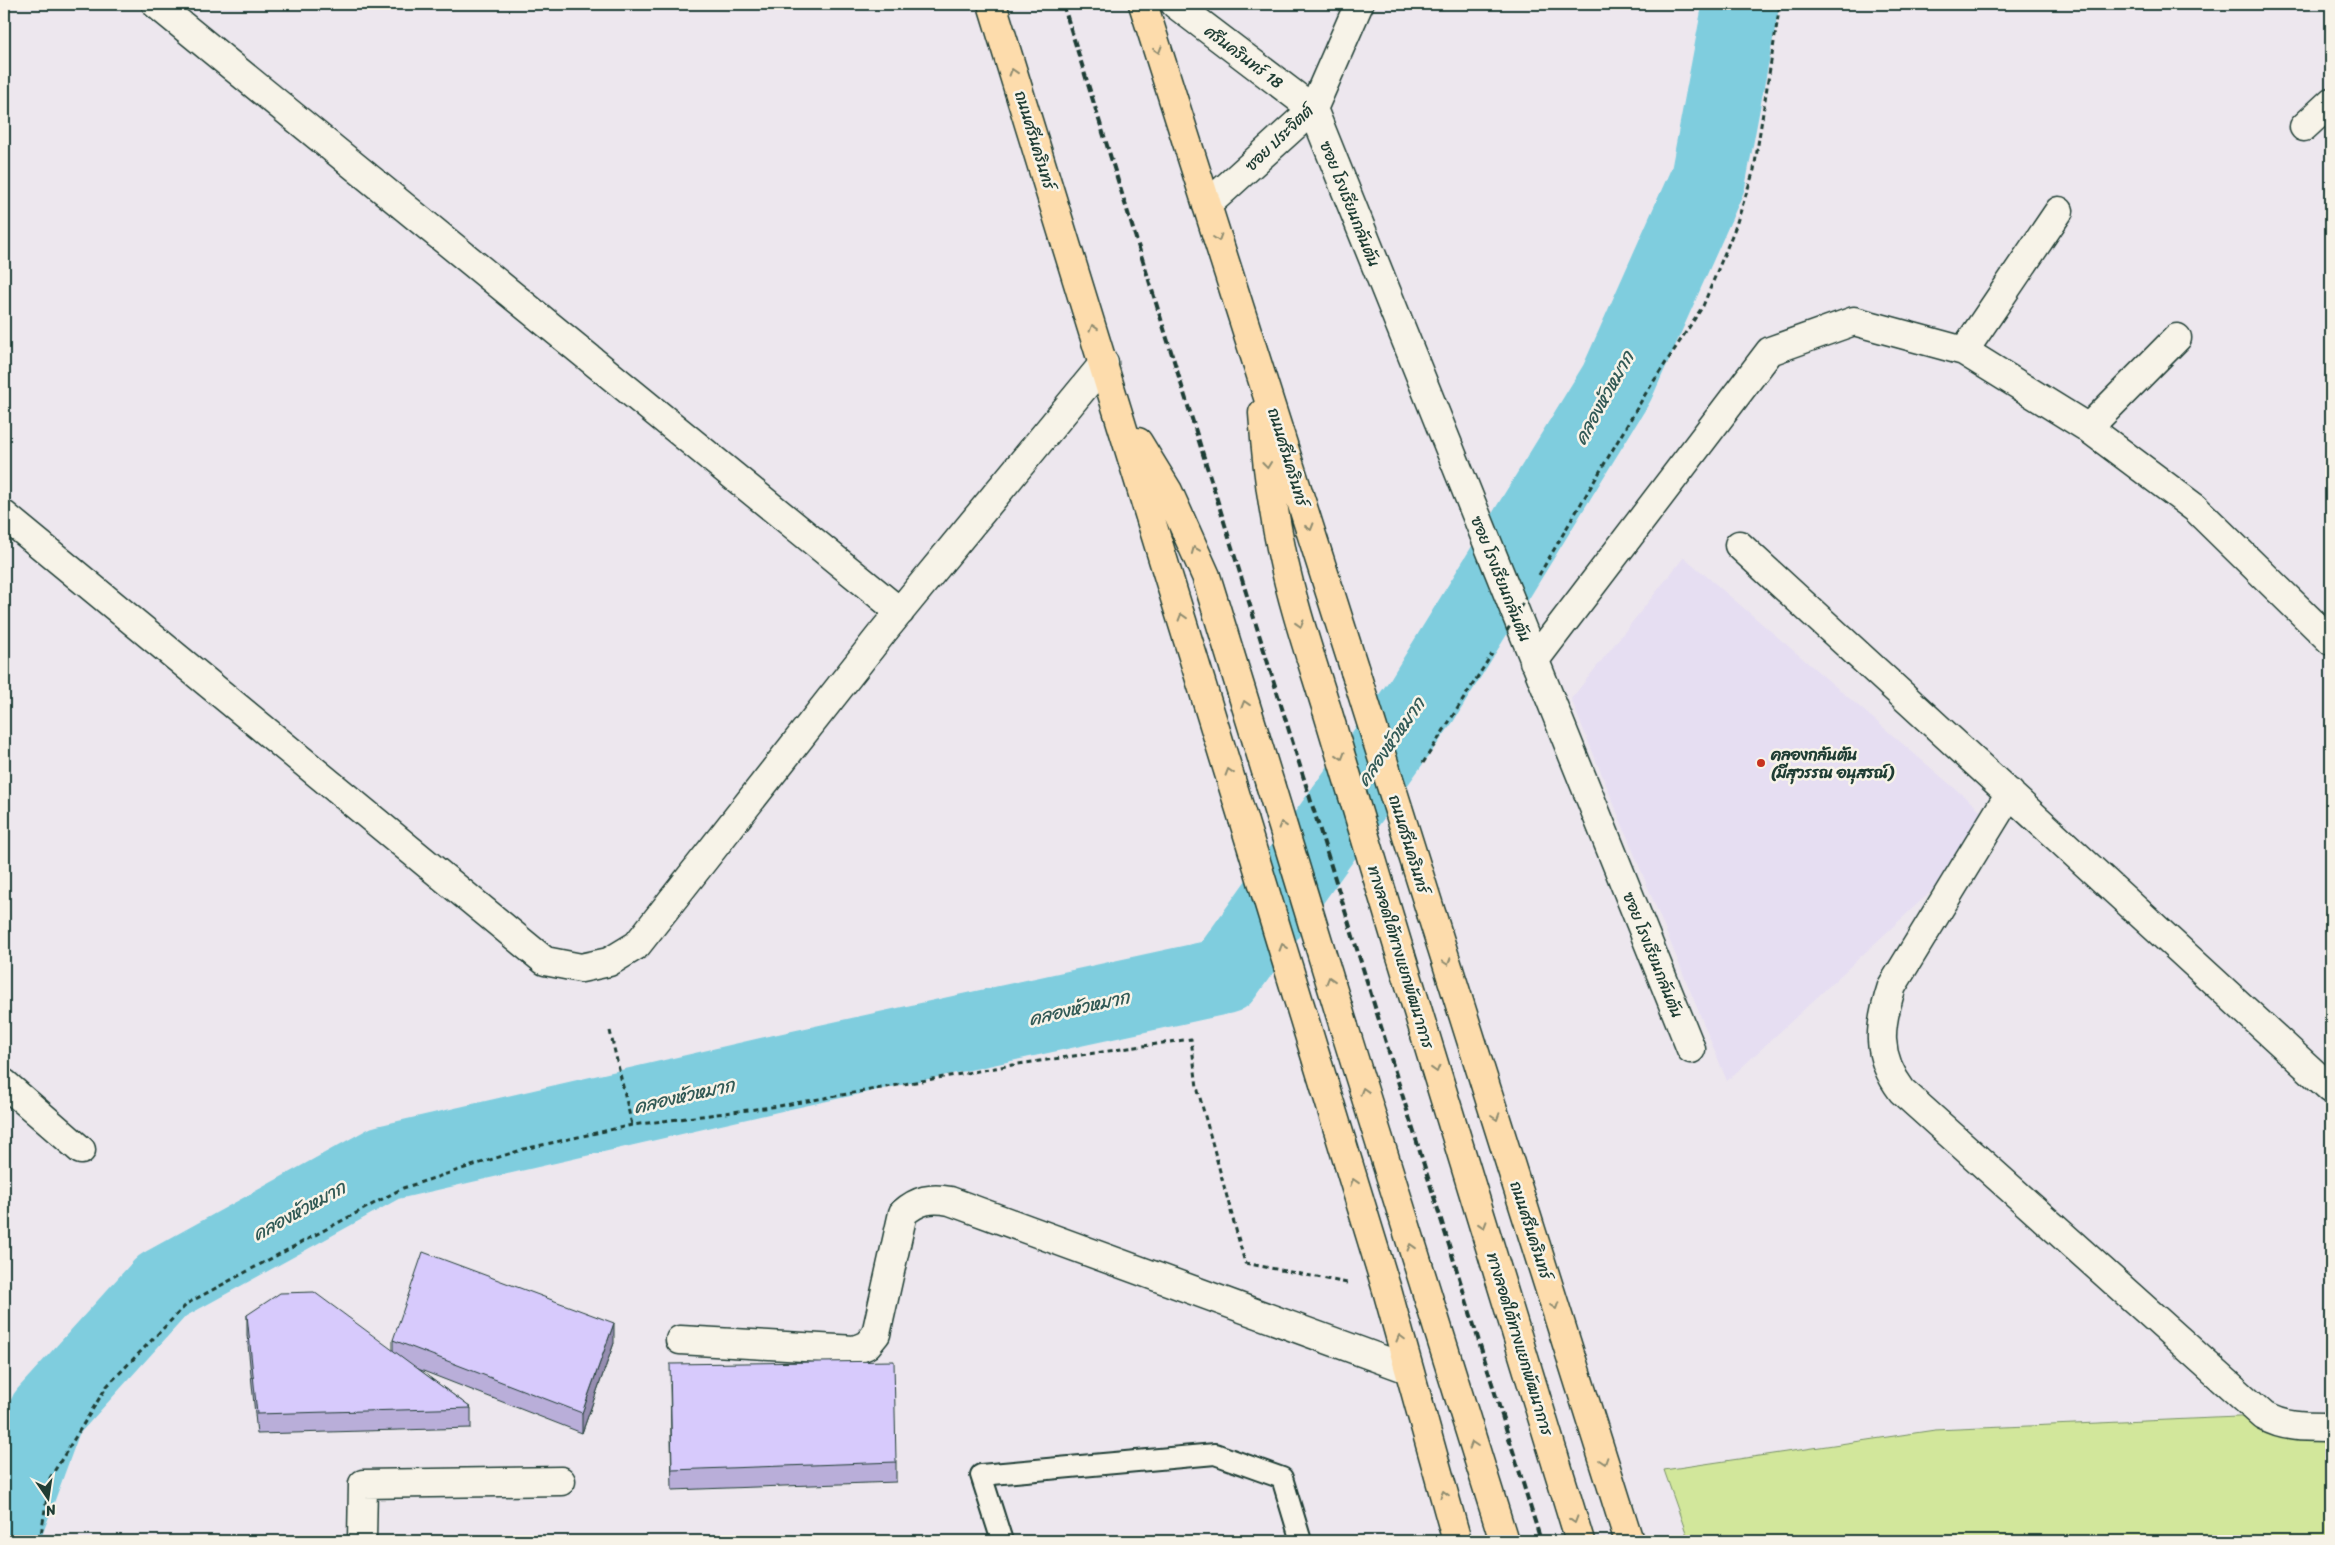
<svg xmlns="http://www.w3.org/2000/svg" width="2335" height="1545" font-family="Sriracha,'Playpen Sans Thai',sans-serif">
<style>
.built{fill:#e6def2}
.green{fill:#d2e79b;stroke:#789268}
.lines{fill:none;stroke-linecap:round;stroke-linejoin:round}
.river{stroke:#7fcdde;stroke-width:76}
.service-casing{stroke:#1f3d34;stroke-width:24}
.minor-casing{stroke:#1f3d34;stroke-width:31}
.primary-casing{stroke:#1f3d34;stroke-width:31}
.path{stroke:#1f3d34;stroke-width:3;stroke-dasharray:5 4;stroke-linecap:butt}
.service{stroke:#f7f3e8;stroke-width:20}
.minor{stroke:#f7f3e8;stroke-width:28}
.primary{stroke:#fddcac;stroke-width:28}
.rail{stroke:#1f3d34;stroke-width:4;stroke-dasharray:8 4;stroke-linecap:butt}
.primary-bridge-casing{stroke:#1f3d34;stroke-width:31;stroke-linecap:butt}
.path-bridge{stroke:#1f3d34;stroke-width:3;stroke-dasharray:5 4;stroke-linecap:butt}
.primary-bridge{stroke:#fddcac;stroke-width:28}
.wall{fill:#b9aed9;stroke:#1f3d34}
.shaded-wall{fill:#968db0;stroke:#1f3d34}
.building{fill:#d7cafc;stroke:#1f3d34}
.oneway{stroke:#8e8c70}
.poi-dot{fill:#c8321e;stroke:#f7f3e8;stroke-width:2}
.labels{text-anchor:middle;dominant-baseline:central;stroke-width:5;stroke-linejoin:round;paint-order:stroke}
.street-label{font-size:16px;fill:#1f3d34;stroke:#f7f3e8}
.poi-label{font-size:16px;font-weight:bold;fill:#1f3d34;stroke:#f7f3e8;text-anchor:start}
.water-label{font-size:18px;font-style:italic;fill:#325a56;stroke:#f7f3e8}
</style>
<rect width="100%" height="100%" fill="#ede7ee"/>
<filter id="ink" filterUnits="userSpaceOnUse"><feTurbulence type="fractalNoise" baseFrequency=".02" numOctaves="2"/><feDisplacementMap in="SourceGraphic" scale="10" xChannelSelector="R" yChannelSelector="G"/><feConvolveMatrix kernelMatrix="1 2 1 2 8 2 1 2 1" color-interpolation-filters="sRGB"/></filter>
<g filter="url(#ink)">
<path class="built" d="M 1684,557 L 2000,827 L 1727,1081 L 1571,699 Z"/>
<path class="green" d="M 2331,1413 L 2331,1541 L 1689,1541 L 1664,1470 L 1935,1430 Z"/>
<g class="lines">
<path class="river" d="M 4,1529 L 46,1414 L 162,1286 L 385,1163 L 782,1072 L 1224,976 L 1422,700 L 1617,383 L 1708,179 L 1741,4"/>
<g class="service-casing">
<path id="service" d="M 1002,1541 L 981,1475 L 1215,1454 L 1282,1478 L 1301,1541"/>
</g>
<g class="minor-casing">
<path id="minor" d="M 156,4 L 900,612
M 1175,4 L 1313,109 L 1691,1049
M 2304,127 L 2331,102
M 1207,205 L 1313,109 L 1359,4
M 1964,351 L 2059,211
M 2088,428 L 2177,338
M 4,515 L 545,961 L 581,968 L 609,962 L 637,945 L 883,632 L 1104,363
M 1739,545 L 2331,1089
M 1534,661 L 1770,351 L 1854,321 L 1964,351 L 2088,428 L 2195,508 L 2331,641
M 2010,793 L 1892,986 C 1879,1026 1875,1055 1902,1091 L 2264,1416 C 2285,1428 2307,1427 2331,1427
M 4,1083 L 81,1150
M 680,1340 L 855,1350 L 867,1345 L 876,1334 L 903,1213 C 918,1200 931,1197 950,1201 L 1408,1369
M 362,1541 L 363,1484 L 561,1481"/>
</g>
<g class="primary-casing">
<path id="primary" d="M 992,4 L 1243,819
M 1143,4 L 1355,671
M 1263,413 C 1266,460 1272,506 1282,553 C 1293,606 1311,658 1327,710
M 1138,442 L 1168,491 L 1206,576 L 1270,784
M 1432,916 L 1629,1541
M 1401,956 L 1580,1541
M 1344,1027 L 1504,1541
M 1317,1061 L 1387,1290 L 1457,1541"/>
</g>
<path class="path" d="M 1539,575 L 1646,393 L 1703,306 L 1735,228 L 1754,170 L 1780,4
M 1423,763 L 1492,654
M 610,1031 L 632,1125
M 40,1541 L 50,1478 L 107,1386 L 188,1303 L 403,1188 L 524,1149 L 632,1125 L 779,1106 L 1012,1065 L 1191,1039 L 1197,1087 L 1245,1263 L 1347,1283"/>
<use href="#service" class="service"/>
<use href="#minor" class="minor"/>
<use href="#primary" class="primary"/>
<path class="rail" d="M 1063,4 L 1541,1541"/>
<g class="primary-bridge-casing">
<path id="primary-bridge" d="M 1355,671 L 1432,916
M 1327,710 L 1401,956
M 1270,784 L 1344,1027
M 1243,819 L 1317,1061"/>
</g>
<path class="path-bridge" d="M 1507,631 L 1526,597"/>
<use href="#primary-bridge" class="primary-bridge"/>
</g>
<path class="wall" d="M 247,1315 L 393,1351 L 393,1340 L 614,1343 L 582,1433 L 418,1369 L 471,1408 L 471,1428 L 257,1434 L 247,1335 Z
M 670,1384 L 896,1462 L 896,1482 L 672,1490 Z"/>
<path class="shaded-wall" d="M 614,1323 L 614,1343 L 582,1433 L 582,1413 Z"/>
<path class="building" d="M 423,1252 L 614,1323 L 582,1413 L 393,1340 Z
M 314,1292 L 471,1408 L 257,1414 L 247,1315 L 280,1293 Z
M 894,1361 L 896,1462 L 672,1470 L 670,1364 Z"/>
<defs><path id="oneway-chevron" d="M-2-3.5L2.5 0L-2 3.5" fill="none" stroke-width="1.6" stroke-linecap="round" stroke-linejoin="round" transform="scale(1.25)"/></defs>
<g class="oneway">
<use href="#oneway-chevron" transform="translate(1158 50) rotate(73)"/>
<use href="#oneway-chevron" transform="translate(1013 72) rotate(-107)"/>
<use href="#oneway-chevron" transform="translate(1218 238) rotate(72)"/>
<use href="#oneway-chevron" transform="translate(1093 328) rotate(-107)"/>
<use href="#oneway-chevron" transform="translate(1267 465) rotate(83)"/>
<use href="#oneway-chevron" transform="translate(1310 527) rotate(73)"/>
<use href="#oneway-chevron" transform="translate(1195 550) rotate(-112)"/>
<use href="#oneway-chevron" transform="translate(1182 617) rotate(-107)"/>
<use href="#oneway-chevron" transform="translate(1300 624) rotate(73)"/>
<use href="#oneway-chevron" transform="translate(1245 704) rotate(-107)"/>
<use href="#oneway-chevron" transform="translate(1341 756) rotate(73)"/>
<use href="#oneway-chevron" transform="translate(1229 772) rotate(-107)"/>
<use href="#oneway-chevron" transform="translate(1282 825) rotate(-107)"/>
<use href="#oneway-chevron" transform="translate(1283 947) rotate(-107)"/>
<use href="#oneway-chevron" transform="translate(1447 962) rotate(72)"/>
<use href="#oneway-chevron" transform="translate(1330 980) rotate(-107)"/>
<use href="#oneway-chevron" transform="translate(1436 1069) rotate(73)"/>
<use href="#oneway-chevron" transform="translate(1364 1091) rotate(-107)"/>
<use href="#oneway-chevron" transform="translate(1496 1117) rotate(72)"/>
<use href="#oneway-chevron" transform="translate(1354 1182) rotate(-107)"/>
<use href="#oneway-chevron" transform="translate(1483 1225) rotate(73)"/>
<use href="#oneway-chevron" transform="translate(1411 1247) rotate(-107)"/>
<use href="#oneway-chevron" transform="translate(1555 1306) rotate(72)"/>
<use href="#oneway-chevron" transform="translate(1400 1338) rotate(-105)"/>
<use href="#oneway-chevron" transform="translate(1473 1445) rotate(-108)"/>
<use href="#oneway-chevron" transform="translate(1604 1461) rotate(72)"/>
<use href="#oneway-chevron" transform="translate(1444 1494) rotate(-106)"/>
<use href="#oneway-chevron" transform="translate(1574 1520) rotate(73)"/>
</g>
</g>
<circle class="poi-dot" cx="1761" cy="763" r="5"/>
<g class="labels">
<g class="street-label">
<text transform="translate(1244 57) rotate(37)">ศรีนครินทร์ 18</text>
<text transform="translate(1279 138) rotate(-44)">ซอย ประจิตต์</text>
<text transform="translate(1035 140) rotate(73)">ถนนศรีนครินทร์</text>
<text transform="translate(1350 204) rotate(68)">ซอย โรงเรียนกลันตัน</text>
<text transform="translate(1288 457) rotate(73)">ถนนศรีนครินทร์</text>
<text transform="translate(1501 579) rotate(68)">ซอย โรงเรียนกลันตัน</text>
<text transform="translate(1409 844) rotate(73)">ถนนศรีนครินทร์</text>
<text transform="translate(1653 955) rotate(68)">ซอย โรงเรียนกลันตัน</text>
<text transform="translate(1401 957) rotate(73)">ทางลอดใต้ทางแยกพัฒนาการ</text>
<text transform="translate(1531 1230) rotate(72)">ถนนศรีนครินทร์</text>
<text transform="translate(1520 1344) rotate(73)">ทางลอดใต้ทางแยกพัฒนาการ</text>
</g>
<g class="poi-label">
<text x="1771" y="754">คลองกลันตัน<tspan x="1771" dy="18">(มีสุวรรณ อนุสรณ์)</tspan></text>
</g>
<g class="water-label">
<text transform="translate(1604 398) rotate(-61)">คลองหัวหมาก</text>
<text transform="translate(1391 742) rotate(-55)">คลองหัวหมาก</text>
<text transform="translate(1079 1008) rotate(-13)">คลองหัวหมาก</text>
<text transform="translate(684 1096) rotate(-13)">คลองหัวหมาก</text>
<text transform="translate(299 1211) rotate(-29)">คลองหัวหมาก</text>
</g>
</g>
<rect width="2335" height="1545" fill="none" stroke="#f7f3e8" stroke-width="20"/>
<rect x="10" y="10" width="2315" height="1525" fill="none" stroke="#1f3d34" stroke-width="2" filter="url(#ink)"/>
<g transform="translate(48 1498) rotate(167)" stroke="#f7f3e8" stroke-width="4" paint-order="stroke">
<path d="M0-4L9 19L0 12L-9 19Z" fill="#1f3d34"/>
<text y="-8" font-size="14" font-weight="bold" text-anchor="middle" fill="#1f3d34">N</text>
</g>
</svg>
